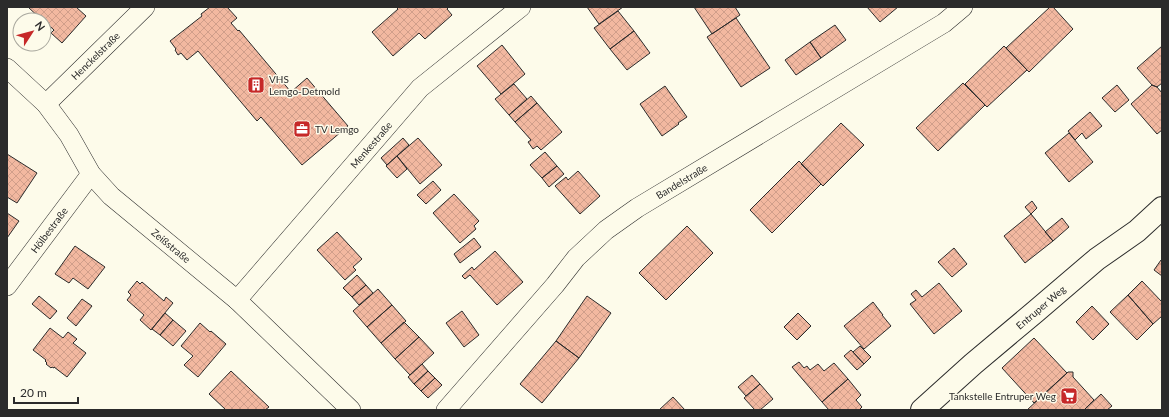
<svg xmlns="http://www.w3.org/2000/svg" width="1169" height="417" font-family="Lato,sans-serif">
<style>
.building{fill:url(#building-cross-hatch);stroke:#2b2b2b}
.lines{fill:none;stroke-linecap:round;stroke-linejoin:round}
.minor-casing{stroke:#2b2b2b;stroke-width:20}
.secondary-casing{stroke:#2b2b2b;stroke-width:24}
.minor{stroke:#fdfbea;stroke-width:19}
.secondary{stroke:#fdfbea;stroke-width:22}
.labels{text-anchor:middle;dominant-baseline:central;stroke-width:3;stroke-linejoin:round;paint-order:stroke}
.street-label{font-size:10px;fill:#2b2b2b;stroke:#fdfbea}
.poi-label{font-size:10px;fill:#2b2b2b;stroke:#fdfbea;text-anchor:start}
</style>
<defs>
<pattern id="building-cross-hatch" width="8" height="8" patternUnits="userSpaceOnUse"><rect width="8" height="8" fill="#f2b8a0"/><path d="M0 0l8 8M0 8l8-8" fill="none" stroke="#d09e8a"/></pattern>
</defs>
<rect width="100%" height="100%" fill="#fdfbea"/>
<path class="building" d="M 28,7 L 76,7 L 86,16 L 62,43 L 51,33 L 54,30 L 44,21 L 44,20 L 42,20 Z
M 210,7 L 227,7 L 237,18 L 231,23 L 238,31 L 239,30 L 291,92 L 307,78 L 348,126 L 302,165 L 261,117 L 257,121 L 198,51 L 187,60 L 181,53 L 178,55 L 175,50 L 176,49 L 170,41 L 202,16 L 201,14 Z
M 396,7 L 449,7 L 447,9 L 452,15 L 425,39 L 419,33 L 393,56 L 372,32 L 398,9 Z
M 587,7 L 623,7 L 599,24 Z
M 694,7 L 735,7 L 740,15 L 712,34 Z
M 867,7 L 898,7 L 880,22 Z
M 1050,7 L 1053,7 L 1073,29 L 1029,72 L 1006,48 Z
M 618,11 L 634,31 L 610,49 L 594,28 Z
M 736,18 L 770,68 L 741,87 L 707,37 Z
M 835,25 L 846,40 L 821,58 L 810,42 Z
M 634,31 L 650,53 L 627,70 L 610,49 Z
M 810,42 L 821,58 L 796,75 L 785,60 Z
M 502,45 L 525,74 L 501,94 L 477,66 Z
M 1004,46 L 1027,70 L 987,107 L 965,84 Z
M 1162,46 L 1162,83 L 1157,87 L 1152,85 L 1137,68 Z
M 963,83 L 985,105 L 938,151 L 916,128 Z
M 514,84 L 527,99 L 509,115 L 495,99 Z
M 1117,85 L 1129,100 L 1115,112 L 1102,98 Z
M 1152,85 L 1157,87 L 1162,93 L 1162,130 L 1157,134 L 1131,104 Z
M 665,86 L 687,117 L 678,123 L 679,124 L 662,136 L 640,104 Z
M 531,96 L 537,103 L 515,122 L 509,115 Z
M 537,103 L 562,132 L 541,150 L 537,146 L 533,149 L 528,142 L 531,140 L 515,122 Z
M 1090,112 L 1102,126 L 1086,139 L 1082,133 L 1075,140 L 1068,131 Z
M 841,123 L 864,145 L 823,186 L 801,164 Z
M 1069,133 L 1093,162 L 1069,182 L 1045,153 Z
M 403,138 L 409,145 L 387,165 L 381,158 Z
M 418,138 L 442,165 L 420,184 L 397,156 Z
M 545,152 L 557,166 L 542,178 L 530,165 Z
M 7,154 L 37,173 L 17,203 L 7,197 Z
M 397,156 L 407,169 L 397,178 L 386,166 Z
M 799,161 L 821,184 L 772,233 L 750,210 Z
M 557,166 L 564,174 L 549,187 L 542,178 Z
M 578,171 L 600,196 L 580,214 L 555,186 L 566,177 L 568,180 Z
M 433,181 L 441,190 L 426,204 L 417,195 Z
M 454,194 L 479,221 L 474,226 L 476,229 L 460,243 L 433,213 Z
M 1032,201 L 1037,208 L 1031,214 L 1025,207 Z
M 7,213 L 19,221 L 7,238 Z
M 1031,214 L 1053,241 L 1025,263 L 1004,236 Z
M 1062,218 L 1069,227 L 1053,241 L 1045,232 Z
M 687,226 L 713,253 L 666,300 L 639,273 Z
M 337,232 L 362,259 L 353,267 L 356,270 L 345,280 L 317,250 Z
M 474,238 L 481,247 L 460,263 L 454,254 Z
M 75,246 L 105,267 L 88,289 L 73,278 L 69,283 L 55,274 Z
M 954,248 L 967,264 L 952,277 L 938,262 Z
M 495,251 L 523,282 L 497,305 L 470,275 L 465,279 L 462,276 L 472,267 L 474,270 Z
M 1161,260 L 1162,261 L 1162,276 L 1154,270 Z
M 357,275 L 366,285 L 352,297 L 343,288 Z
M 137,281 L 140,284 L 142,282 L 164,301 L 166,297 L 173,303 L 151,330 L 140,320 L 144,315 L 127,300 L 131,295 L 128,292 Z
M 1142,281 L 1162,302 L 1162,316 L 1153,324 L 1128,295 Z
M 939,283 L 962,311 L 934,334 L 910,304 L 916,300 L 911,294 L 916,290 L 922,297 Z
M 366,285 L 373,293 L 359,305 L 352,297 Z
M 378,289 L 392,305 L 367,327 L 353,311 Z
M 1128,295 L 1153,324 L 1137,340 L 1110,312 Z
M 39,296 L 57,311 L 50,319 L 32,304 Z
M 587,296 L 611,313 L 579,358 L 556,341 Z
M 82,299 L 92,306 L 76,326 L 67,318 Z
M 873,302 L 883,315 L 882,315 L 891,326 L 864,349 L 844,326 Z
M 392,305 L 406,321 L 381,343 L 367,327 Z
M 1092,306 L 1109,324 L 1093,340 L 1076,322 Z
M 462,311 L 479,335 L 464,347 L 446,323 Z
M 165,313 L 173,320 L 160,335 L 152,329 Z
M 798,313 L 811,326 L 797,340 L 784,327 Z
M 173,320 L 186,331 L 173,346 L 160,335 Z
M 404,322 L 419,337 L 395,359 L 381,343 Z
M 200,323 L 210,332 L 211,331 L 226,344 L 198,377 L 184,365 L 193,356 L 181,346 Z
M 50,328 L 63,338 L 68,332 L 77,339 L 73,343 L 86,353 L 67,377 L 54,367 L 54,368 L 52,367 L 51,368 L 46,364 L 47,363 L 45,361 L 46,360 L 33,350 Z
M 419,337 L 434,353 L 410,375 L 395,359 Z
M 1034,338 L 1067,373 L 1034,403 L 1002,368 Z
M 556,341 L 579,358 L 542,403 L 520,384 Z
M 860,346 L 871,357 L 864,364 L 853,352 Z
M 851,350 L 864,364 L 857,370 L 844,356 Z
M 799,362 L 804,368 L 807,366 L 810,370 L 818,364 L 824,371 L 834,363 L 848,379 L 822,402 L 792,367 Z
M 422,364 L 428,371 L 414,384 L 408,377 Z
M 231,371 L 269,407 L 265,410 L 226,410 L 209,394 Z
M 428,371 L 435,378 L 421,391 L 414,384 Z
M 1068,372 L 1073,372 L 1073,377 L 1094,400 L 1084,410 L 1027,410 Z
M 752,375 L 760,384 L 746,396 L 738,387 Z
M 435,378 L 442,385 L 428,398 L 421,391 Z
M 848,379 L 861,395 L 856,400 L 862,407 L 859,410 L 829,410 L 822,402 Z
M 760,384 L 773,399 L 760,410 L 755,410 L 744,398 Z
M 1101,394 L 1112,406 L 1107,410 L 1084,410 Z
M 673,397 L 685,410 L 659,410 Z"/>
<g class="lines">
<g class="minor-casing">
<g id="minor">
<path id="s1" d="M 7,68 L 46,104 L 69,135 L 91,174 L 111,196 L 237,300 L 351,410"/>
<path id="s2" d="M 46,104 L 145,7"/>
<path id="s3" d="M 7,286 L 91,174"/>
<path id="s4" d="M 237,300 L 420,88 L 521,7"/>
<path id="s5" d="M 446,410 L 555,285 L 576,258 L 606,230 L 637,208 L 944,23 L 963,7"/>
</g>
</g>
<g class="secondary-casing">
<g id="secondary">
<path id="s6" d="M 922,410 L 973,364 L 1035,312 L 1097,259 L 1137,231 L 1162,208"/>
</g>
</g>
<use href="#minor" class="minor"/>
<use href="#secondary" class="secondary"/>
</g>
<defs>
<g id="building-square" transform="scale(0.9)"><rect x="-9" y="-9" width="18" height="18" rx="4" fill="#c62828" stroke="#fdfbea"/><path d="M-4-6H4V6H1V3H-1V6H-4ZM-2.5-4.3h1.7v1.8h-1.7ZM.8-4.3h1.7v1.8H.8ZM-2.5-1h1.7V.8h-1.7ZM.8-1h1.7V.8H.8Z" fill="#fff"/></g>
<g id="office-square" transform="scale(0.9)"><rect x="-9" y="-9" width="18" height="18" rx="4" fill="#c62828" stroke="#fdfbea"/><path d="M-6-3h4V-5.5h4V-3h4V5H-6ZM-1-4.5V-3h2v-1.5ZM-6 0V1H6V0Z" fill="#fff"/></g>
<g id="supermarket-square" transform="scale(0.9)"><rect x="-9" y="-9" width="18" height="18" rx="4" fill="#c62828" stroke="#fdfbea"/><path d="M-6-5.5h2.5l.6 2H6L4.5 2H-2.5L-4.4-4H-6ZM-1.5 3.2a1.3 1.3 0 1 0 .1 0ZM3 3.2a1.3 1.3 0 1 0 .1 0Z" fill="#fff"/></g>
</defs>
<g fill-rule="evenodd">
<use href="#building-square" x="256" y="85"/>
<use href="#office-square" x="302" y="129"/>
<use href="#supermarket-square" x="1069" y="396"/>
</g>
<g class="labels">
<g class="street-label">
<text stroke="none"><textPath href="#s2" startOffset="69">Henckelstraße</textPath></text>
<text stroke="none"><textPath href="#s4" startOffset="205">Menkestraße</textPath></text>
<text stroke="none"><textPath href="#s5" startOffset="331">Bandelstraße</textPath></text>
<text stroke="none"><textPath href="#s3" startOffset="70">Hölbestraße</textPath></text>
<text stroke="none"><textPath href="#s1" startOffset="244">Zeißstraße</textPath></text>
<text stroke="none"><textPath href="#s6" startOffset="157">Entruper Weg</textPath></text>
</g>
<g class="poi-label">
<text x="269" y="79">VHS<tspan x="269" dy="12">Lemgo-Detmold</tspan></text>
<text x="315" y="129">TV Lemgo</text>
<text x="1056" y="396" text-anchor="end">Tankstelle Entruper Weg</text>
</g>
</g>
<rect width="1169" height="417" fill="none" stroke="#2b2b2b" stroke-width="16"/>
<g transform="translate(32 32) rotate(54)"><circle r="19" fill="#fdfbea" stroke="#a9a89e"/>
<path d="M0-3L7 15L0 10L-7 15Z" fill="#c62828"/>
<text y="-6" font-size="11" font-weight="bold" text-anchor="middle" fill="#2b2b2b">N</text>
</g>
<path d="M14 397v6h64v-6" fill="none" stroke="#2b2b2b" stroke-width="2"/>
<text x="20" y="397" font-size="12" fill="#2b2b2b" stroke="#fdfbea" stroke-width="3" paint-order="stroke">20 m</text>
</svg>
